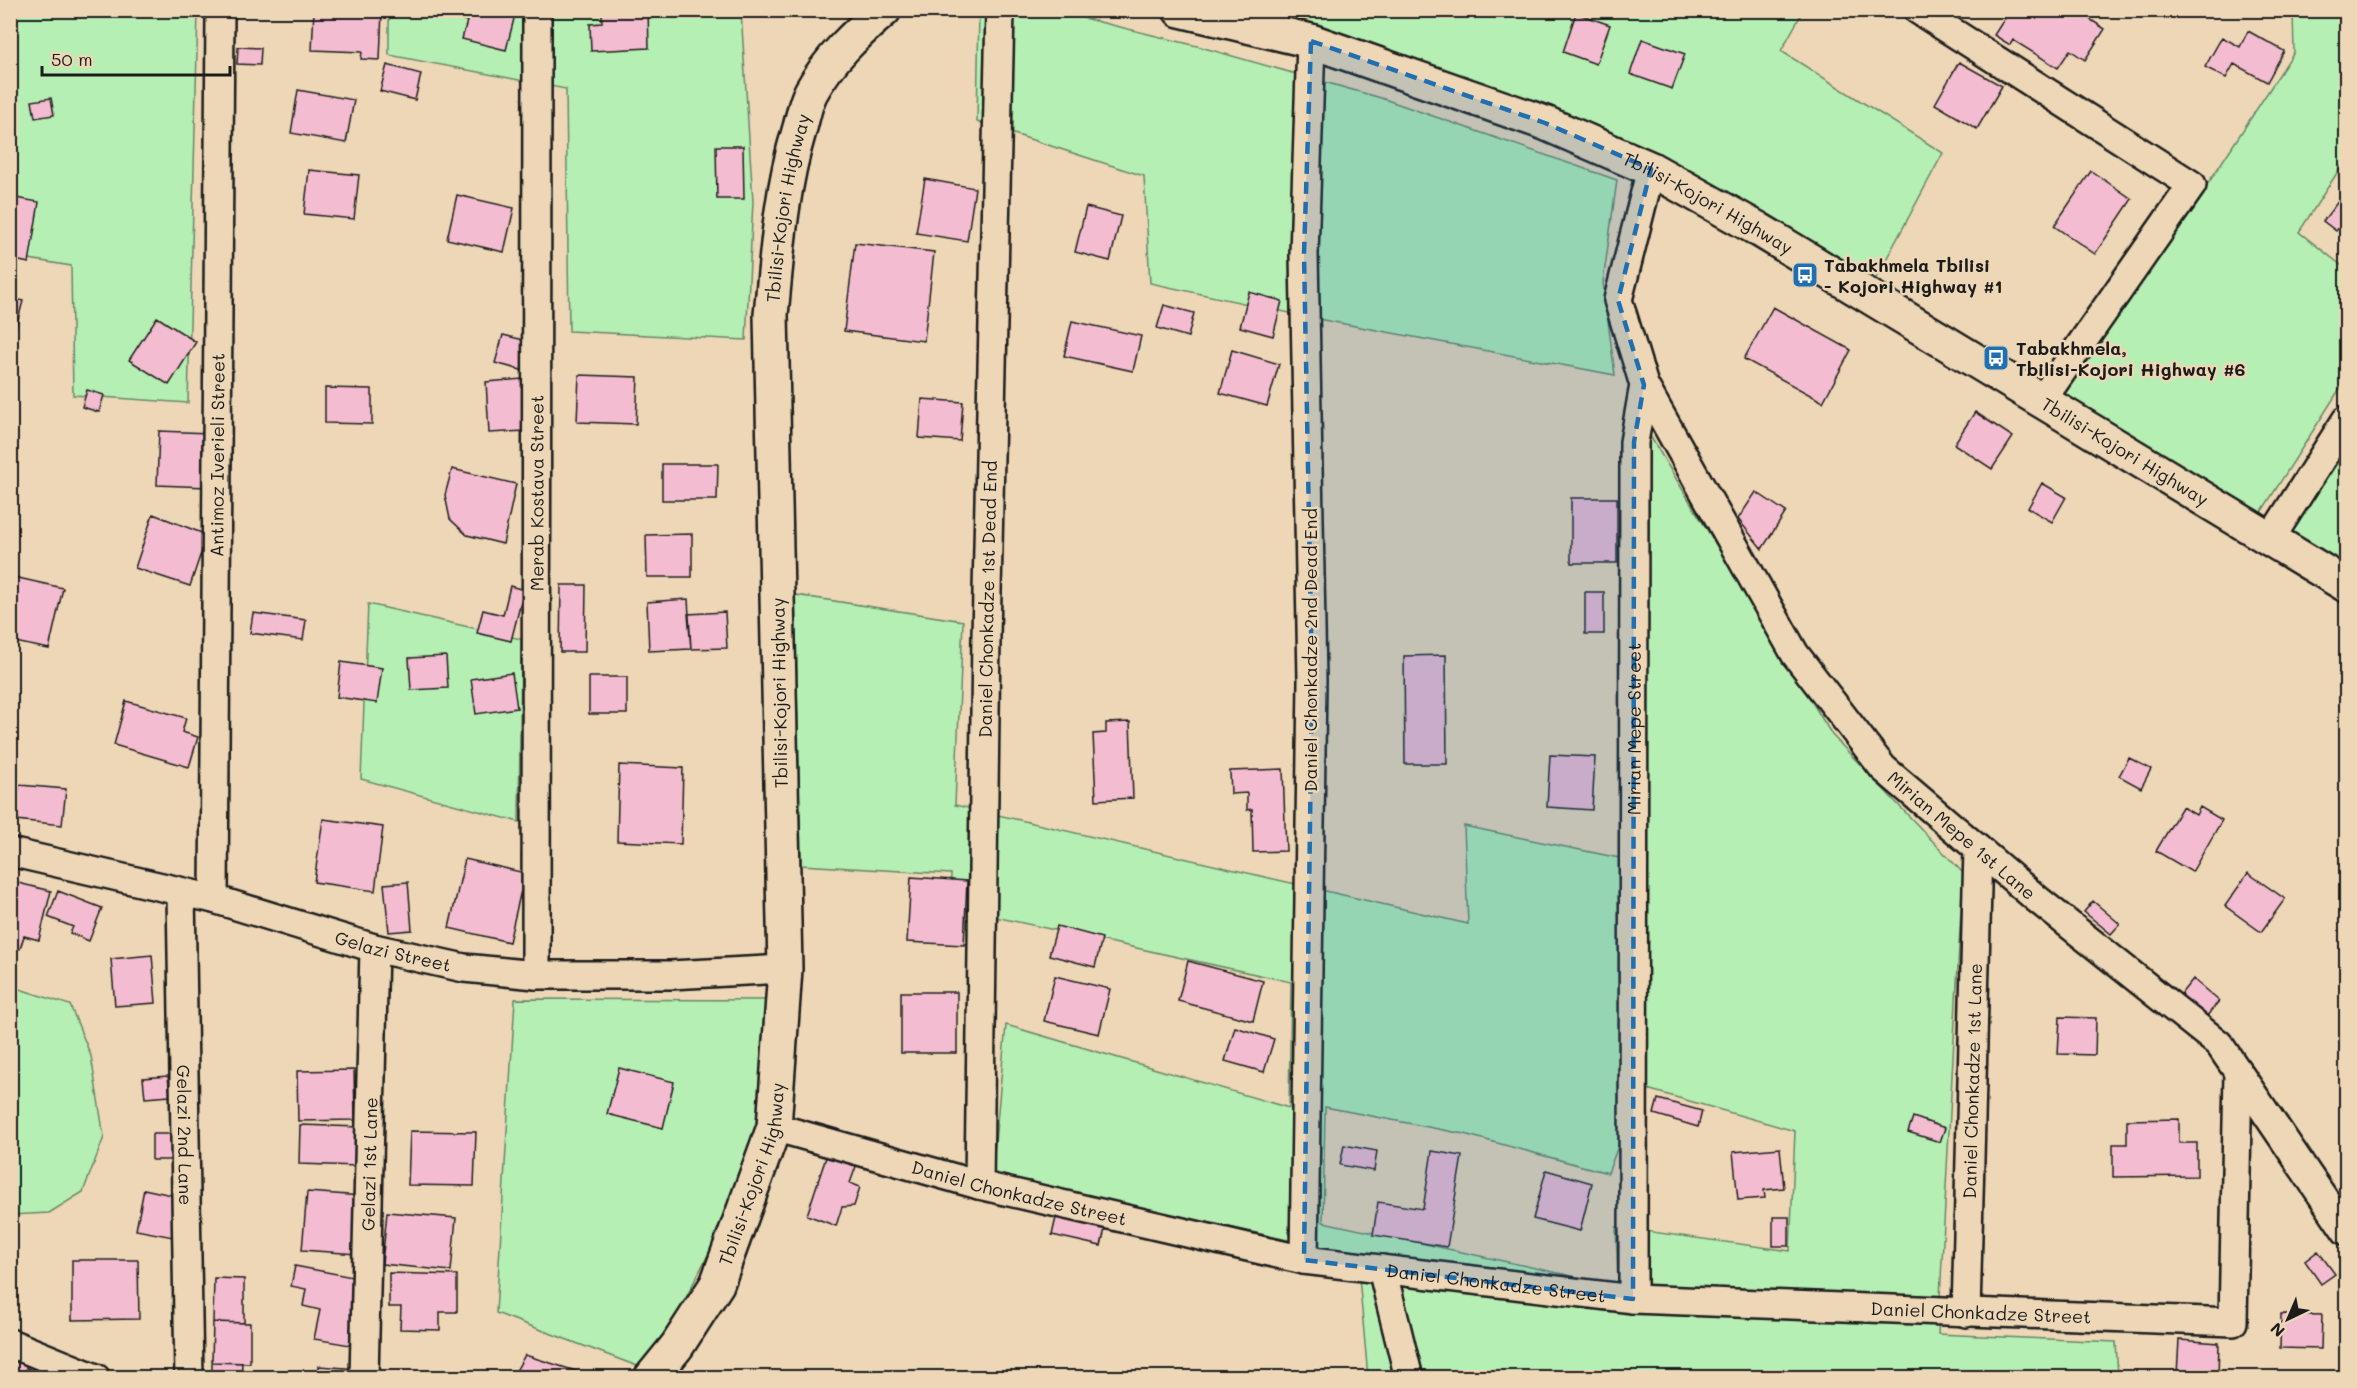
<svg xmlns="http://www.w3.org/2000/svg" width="2357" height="1388" font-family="Mali,sans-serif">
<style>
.green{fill:#b5efb3;stroke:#688668;stroke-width:1.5;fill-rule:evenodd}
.building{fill:#f4bcd0;stroke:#1c1c1c;stroke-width:1.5}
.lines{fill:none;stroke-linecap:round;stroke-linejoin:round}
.minor-casing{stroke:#1c1c1c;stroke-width:32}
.secondary-casing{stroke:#1c1c1c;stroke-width:38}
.minor{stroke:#edd7b6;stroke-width:27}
.secondary{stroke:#edd7b6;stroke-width:33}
.marked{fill:#1f6fb2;fill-opacity:0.2;stroke:#1f6fb2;stroke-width:4.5;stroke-dasharray:12 8;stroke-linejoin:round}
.labels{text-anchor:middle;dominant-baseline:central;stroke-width:5;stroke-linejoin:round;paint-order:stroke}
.street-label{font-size:18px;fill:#1c1c1c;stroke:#edd7b6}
.poi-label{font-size:18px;font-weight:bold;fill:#1c1c1c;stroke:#edd7b6;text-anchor:start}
</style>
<rect width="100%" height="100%" fill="#edd7b6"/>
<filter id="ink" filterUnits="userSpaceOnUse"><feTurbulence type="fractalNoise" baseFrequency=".0167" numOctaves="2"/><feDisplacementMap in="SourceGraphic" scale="12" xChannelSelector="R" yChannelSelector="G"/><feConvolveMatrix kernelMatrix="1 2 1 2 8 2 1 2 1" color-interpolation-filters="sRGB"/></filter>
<g filter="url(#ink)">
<path class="green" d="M 10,11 L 198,11 L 188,403 L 73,395 L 71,266 L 11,256 Z
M 389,11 L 741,11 L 753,202 L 746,340 L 569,331 L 566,89 L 389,55 Z
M 979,11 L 1059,12 L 1197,46 L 1381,98 L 1617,180 L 1603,282 L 1615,375 L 1318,319 L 1150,283 L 1144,176 L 977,122 Z
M 1274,11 L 1803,11 L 1781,51 L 1943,153 L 1874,282 L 1571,118 L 1369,42 Z
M 2293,11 L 2346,11 L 2346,159 L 2299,232 L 2346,269 L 2346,379 L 2260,514 L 2059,398 L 2211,179 L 2294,52 Z
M 1647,431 L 1832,735 L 1963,873 L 1938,1334 L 2116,1342 L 2118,1377 L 1368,1377 L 1357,1255 L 992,1175 L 1006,1025 L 1289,1108 L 1291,982 L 950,907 L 951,874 L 801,865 L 795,595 L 963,621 L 955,805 L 1468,924 L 1464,826 L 1644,863 ZM 1640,1087 L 1795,1131 L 1790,1251 L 1616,1227 L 1618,1286 L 1323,1222 L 1325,1107 L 1464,1134 L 1608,1173 Z
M 2346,450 L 2346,569 L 2290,534 Z
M 368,604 L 521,639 L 519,822 L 361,779 Z
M 10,986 L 70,1005 L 91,1056 L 104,1137 L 83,1192 L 49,1213 L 11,1215 Z
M 515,999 L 775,1000 L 770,1102 L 731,1210 L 676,1317 L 640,1367 L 496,1313 Z"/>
<path class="building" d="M 314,10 L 382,10 L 380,60 L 361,59 L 362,52 L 312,50 Z
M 455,10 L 516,11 L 506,50 L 462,39 L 467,21 L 453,17 Z
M 602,10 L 648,10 L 649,48 L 591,51 L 590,24 L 602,23 Z
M 2010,10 L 2076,10 L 2105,29 L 2085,60 L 2070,50 L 2058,68 L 2013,40 L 2010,45 L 1994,35 Z
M 1576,13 L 1610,25 L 1596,64 L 1563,52 Z
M 2248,31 L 2284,51 L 2267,82 L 2234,64 L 2226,78 L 2205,67 L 2222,37 L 2240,47 Z
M 1642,39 L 1685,54 L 1672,89 L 1630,74 Z
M 238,47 L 261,48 L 260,65 L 237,64 Z
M 1959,62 L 2002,86 L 1977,129 L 1935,104 Z
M 387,65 L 421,74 L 415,100 L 380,91 Z
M 298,90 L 354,100 L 346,143 L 291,133 Z
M 51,98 L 54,115 L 35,118 L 32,101 Z
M 716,146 L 743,146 L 744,199 L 717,199 Z
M 309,170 L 359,175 L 354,219 L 304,214 Z
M 2091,171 L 2132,199 L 2095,254 L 2054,226 Z
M 925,179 L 975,188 L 967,241 L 916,233 Z
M 2346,191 L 2346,218 L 2336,231 L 2323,221 Z
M 457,195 L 514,208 L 504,252 L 447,239 Z
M 10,197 L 39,202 L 29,263 L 10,259 Z
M 1086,207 L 1121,216 L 1110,261 L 1075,252 Z
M 855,243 L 934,252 L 924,341 L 844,331 Z
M 1249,292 L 1282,301 L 1273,336 L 1240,327 Z
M 10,297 L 23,301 L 10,349 Z
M 1164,305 L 1194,313 L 1188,337 L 1157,328 Z
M 1773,307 L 1851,350 L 1823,402 L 1744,359 Z
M 157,317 L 196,342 L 169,385 L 129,360 Z
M 1072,321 L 1141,336 L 1133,371 L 1064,356 Z
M 503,335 L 532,342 L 525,371 L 495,363 Z
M 1232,350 L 1279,364 L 1267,406 L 1220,393 Z
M 579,375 L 638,377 L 636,424 L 577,422 Z
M 523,379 L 526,431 L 489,433 L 486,382 Z
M 325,388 L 372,389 L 372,424 L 325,423 Z
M 87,390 L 104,395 L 99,412 L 82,407 Z
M 922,399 L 963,402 L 960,441 L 919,438 Z
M 1975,412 L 2013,437 L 1992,469 L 1954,444 Z
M 159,431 L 209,433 L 207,487 L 157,485 Z
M 662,464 L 718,464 L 717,500 L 662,500 Z
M 452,469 L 516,484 L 503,544 L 467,535 L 450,519 L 445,495 Z
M 2042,483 L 2066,497 L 2052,522 L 2028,508 Z
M 1756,492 L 1786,512 L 1762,549 L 1738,519 Z
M 1571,498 L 1617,498 L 1617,563 L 1571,563 Z
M 153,514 L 207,535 L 190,586 L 135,568 Z
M 692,534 L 692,577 L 647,577 L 646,535 Z
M 14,577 L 63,588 L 49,649 L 10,641 L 10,595 Z
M 561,585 L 586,585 L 585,652 L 560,652 Z
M 510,586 L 524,590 L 511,641 L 477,633 L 483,610 L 503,615 Z
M 1585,592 L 1604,592 L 1604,634 L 1585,634 Z
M 688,599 L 691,649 L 649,651 L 647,602 Z
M 725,612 L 727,648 L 691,649 L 688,614 Z
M 253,613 L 306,620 L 303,640 L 250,633 Z
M 1446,655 L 1447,764 L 1405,764 L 1404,656 Z
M 446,656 L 448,688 L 411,690 L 409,658 Z
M 341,662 L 382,668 L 377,703 L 337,697 Z
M 512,673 L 517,708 L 476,714 L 471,679 Z
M 589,677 L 627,677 L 627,714 L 589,714 Z
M 126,701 L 186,718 L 182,732 L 198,737 L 189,767 L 114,745 Z
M 1130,722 L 1133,798 L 1096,800 L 1093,734 L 1106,733 L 1106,723 Z
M 1550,755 L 1595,757 L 1592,810 L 1547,807 Z
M 2129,758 L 2151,769 L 2141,788 L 2119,776 Z
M 619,765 L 683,768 L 681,844 L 617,841 Z
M 1283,769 L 1286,851 L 1253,852 L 1252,809 L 1247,810 L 1247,793 L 1231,794 L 1230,771 Z
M 19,785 L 66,789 L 62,825 L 16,820 Z
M 2182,807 L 2196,815 L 2200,807 L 2222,820 L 2192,872 L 2156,851 Z
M 323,819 L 383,827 L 375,891 L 314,882 Z
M 465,859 L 525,873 L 509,942 L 449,928 Z
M 2248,873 L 2285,899 L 2261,932 L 2225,906 Z
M 911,877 L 967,881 L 964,945 L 907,942 Z
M 10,881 L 51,891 L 39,940 L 24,936 L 20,949 L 10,947 Z
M 408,882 L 412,930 L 389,932 L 384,884 Z
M 58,891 L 102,908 L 89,941 L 70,933 L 73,927 L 48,917 Z
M 2093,901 L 2120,924 L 2111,934 L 2084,912 Z
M 1057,926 L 1102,938 L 1095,967 L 1049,955 Z
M 152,955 L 156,1003 L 115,1006 L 111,959 Z
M 1188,961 L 1263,981 L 1253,1021 L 1178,1001 Z
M 1055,976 L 1110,989 L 1099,1034 L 1044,1021 Z
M 2193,979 L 2219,1001 L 2206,1017 L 2180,995 Z
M 901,992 L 957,992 L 957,1053 L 901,1053 Z
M 2060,1017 L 2096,1018 L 2095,1055 L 2058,1054 Z
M 1235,1027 L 1274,1039 L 1264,1072 L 1225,1061 Z
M 619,1068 L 674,1082 L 663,1128 L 607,1114 Z
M 354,1070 L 355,1120 L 298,1121 L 297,1071 Z
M 168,1076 L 170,1096 L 145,1098 L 143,1078 Z
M 1658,1099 L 1702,1111 L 1698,1127 L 1654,1114 Z
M 1913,1117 L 1945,1128 L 1940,1142 L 1908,1132 Z
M 2179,1119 L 2179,1143 L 2197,1143 L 2197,1176 L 2113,1177 L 2113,1144 L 2127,1144 L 2127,1120 Z
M 300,1125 L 359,1127 L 358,1166 L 299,1164 Z
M 410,1131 L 476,1132 L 474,1186 L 408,1185 Z
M 152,1134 L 181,1134 L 181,1160 L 152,1160 Z
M 1344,1145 L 1377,1151 L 1374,1171 L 1340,1165 Z
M 1780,1148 L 1784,1188 L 1764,1190 L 1765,1198 L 1738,1200 L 1733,1152 Z
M 828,1151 L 858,1161 L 850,1183 L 860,1187 L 854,1206 L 842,1207 L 836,1226 L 807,1215 Z
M 1432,1151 L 1462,1156 L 1447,1247 L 1373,1235 L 1378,1202 L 1423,1209 Z
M 1546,1170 L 1592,1183 L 1580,1231 L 1533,1219 Z
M 144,1189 L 181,1197 L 173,1237 L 136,1230 Z
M 307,1192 L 362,1196 L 357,1254 L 302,1250 Z
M 1058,1209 L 1107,1220 L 1101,1246 L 1052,1235 Z
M 387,1212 L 456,1218 L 451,1271 L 382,1264 Z
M 1773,1217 L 1789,1217 L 1789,1246 L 1773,1246 Z
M 2318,1251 L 2335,1274 L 2321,1284 L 2305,1261 Z
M 72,1260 L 138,1260 L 139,1319 L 72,1320 Z
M 295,1266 L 363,1279 L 350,1345 L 314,1339 L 320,1310 L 303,1306 L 306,1289 L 291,1286 Z
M 389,1273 L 457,1275 L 457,1312 L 440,1312 L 440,1330 L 400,1329 L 401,1307 L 389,1307 Z
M 214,1278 L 244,1279 L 244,1323 L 213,1322 Z
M 2281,1314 L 2322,1315 L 2321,1349 L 2280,1348 Z
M 213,1322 L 250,1323 L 250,1363 L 212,1362 Z
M 2179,1340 L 2219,1343 L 2218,1376 L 2177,1374 Z
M 525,1355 L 598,1378 L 512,1378 Z
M 10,1357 L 26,1362 L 26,1368 L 53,1378 L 10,1378 Z
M 212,1362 L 242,1363 L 241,1378 L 212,1378 Z
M 319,1366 L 358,1369 L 357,1378 L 318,1378 Z"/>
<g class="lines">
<g class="minor-casing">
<g id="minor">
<path d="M 1918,10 L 2192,185 L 2042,400"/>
<path id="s1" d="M 1644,385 L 1795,654 L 1883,768 L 2037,899 L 2219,1044 L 2346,1231"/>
<path d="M 2271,538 L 2346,420"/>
<path id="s2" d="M 10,852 L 214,899 L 374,948 L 464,968 L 536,975 L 670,975 L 785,969"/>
<path id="s3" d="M 181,893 L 189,1378"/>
<path id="s4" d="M 214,899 L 220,10"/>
<path id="s5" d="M 536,975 L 537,10"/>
<path id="s6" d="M 774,1127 L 979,1185 L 1304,1260 L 1633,1299 L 2233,1322 L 2238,1072"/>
<path id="s7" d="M 979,1185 L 986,636 L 1000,10"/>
<path d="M 1304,1260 L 1312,680 L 1304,254 L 1311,41"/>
<path d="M 1382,1269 L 1409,1378"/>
<path id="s8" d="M 1633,1299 L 1634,442 L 1644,385 L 1618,300 L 1651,169"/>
<path id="s9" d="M 1966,1313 L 1978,849"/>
<path d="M 10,1343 L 96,1378"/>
<path id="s10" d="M 364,1378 L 374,948"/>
</g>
</g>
<g class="secondary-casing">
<g id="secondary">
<path id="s11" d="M 1180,10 L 1311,41 L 1545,123 L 1651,169 L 1758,229 L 2346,585"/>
<path id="s12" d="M 651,1378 L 677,1346 L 717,1284 L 774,1127 L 785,969 L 771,315 C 777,253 781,191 799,131 C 803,118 805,103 811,92 C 829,59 856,34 884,10"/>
</g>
</g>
<use href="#minor" class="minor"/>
<use href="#secondary" class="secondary"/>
</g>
</g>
<path class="marked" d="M 1311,41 L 1545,123 L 1651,169 L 1618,300 L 1644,385 L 1634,442 L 1633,1299 L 1304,1260 L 1312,680 L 1304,254 Z"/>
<defs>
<g id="bus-square" transform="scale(1.35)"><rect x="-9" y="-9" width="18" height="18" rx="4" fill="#1f6fb2" stroke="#edd7b6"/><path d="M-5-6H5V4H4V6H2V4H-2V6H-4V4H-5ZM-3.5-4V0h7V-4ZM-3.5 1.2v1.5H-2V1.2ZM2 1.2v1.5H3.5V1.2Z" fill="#fff"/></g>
</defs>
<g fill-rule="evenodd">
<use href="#bus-square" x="1805" y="275"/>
<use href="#bus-square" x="1996" y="358"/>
</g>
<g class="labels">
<g class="street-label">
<text stroke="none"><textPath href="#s11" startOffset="564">Tbilisi-Kojori Highway</textPath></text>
<text stroke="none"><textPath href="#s12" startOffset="1203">Tbilisi-Kojori Highway</textPath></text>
<text stroke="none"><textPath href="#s11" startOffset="1050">Tbilisi-Kojori Highway</textPath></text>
<text stroke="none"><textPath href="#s4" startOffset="444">Antimoz Iverieli Street</textPath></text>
<text stroke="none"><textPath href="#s5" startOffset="482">Merab Kostava Street</textPath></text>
<text stroke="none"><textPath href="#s7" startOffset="586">Daniel Chonkadze 1st Dead End</textPath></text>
<text transform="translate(1310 650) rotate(-90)">Daniel Chonkadze 2nd Dead End</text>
<text transform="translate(779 693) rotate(-91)">Tbilisi-Kojori Highway</text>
<text stroke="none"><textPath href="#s8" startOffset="570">Mirian Mepe Street</textPath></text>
<text stroke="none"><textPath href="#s1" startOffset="556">Mirian Mepe 1st Lane</textPath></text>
<text stroke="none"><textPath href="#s2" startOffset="396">Gelazi Street</textPath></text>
<text stroke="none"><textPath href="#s9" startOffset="232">Daniel Chonkadze 1st Lane</textPath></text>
<text stroke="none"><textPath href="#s3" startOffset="242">Gelazi 2nd Lane</textPath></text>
<text stroke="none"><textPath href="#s10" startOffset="214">Gelazi 1st Lane</textPath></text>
<text stroke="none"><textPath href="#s12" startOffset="231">Tbilisi-Kojori Highway</textPath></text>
<text stroke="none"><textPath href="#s6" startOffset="254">Daniel Chonkadze Street</textPath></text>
<text stroke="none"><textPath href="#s6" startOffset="740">Daniel Chonkadze Street</textPath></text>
<text stroke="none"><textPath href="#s6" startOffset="1226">Daniel Chonkadze Street</textPath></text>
</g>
<g class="poi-label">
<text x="1824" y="265">Tabakhmela Tbilisi<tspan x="1824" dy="21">- Kojori Highway #1</tspan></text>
<text x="2016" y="348">Tabakhmela,<tspan x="2016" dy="21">Tbilisi-Kojori Highway #6</tspan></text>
</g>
</g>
<rect width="2357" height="1388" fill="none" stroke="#edd7b6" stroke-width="36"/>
<rect x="18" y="18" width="2321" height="1352" fill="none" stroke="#1c1c1c" stroke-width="2" filter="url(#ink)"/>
<g transform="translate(2288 1319) rotate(224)" stroke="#edd7b6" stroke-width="4.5" paint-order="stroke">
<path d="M0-4.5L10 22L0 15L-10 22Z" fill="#1c1c1c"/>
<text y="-9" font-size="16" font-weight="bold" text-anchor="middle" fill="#1c1c1c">N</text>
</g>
<path d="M42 66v9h188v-9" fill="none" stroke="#1c1c1c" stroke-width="3"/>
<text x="51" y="66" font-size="18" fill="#1c1c1c" stroke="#edd7b6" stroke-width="4.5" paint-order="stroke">50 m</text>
</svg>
